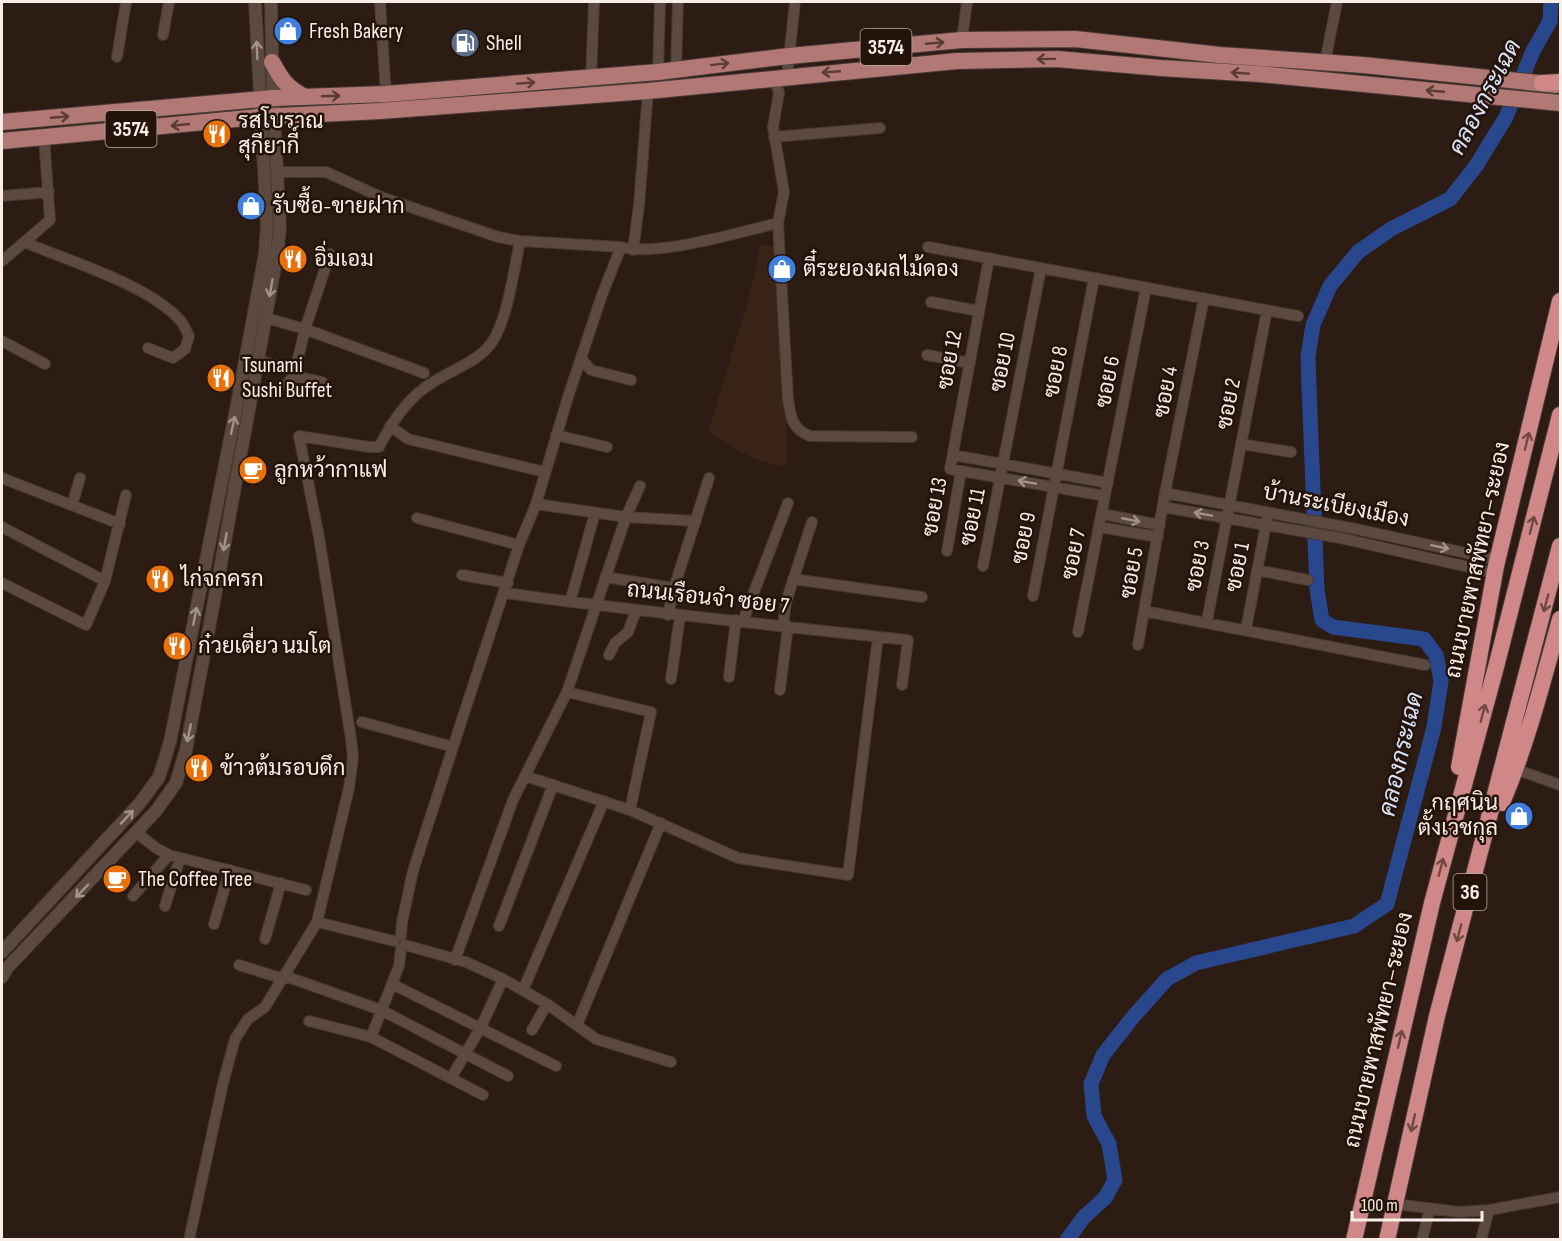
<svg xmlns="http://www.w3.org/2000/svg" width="1562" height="1241" font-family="'Sofia Sans Condensed',Sarabun,sans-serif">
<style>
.built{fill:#3a2317}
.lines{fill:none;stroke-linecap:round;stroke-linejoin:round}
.river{stroke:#29478c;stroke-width:15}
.minor-casing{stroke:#463934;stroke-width:12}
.tertiary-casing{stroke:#463934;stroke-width:14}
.primary-casing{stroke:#463934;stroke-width:18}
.trunk-casing{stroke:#463934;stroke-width:18}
.minor{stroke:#5c493f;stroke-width:10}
.tertiary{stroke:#5c493f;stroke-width:12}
.primary{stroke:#b27875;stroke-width:16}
.trunk{stroke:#cf8887;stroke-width:16}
.oneway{stroke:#5c3b35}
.oneway2{stroke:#a3938b}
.oneway3{stroke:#704842}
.labels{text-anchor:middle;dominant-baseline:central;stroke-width:5;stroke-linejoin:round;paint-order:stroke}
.shield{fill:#23130a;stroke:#b9aca5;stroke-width:1.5}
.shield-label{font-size:21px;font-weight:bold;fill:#f9ede7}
.poi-label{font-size:22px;fill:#f9ede7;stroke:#23130a;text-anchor:start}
.street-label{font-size:22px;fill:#f9ede7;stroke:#23130a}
.water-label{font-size:24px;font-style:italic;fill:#dae4f9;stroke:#23130a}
</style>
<rect width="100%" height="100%" fill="#2d1c13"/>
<path class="built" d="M 761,244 L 775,247 L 787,423 L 786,466 L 763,462 L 741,452 L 708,432 L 749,298 Z"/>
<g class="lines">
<path class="river" d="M 1067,1240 L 1084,1217 L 1105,1198 L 1115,1180 L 1109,1144 L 1094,1116 L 1091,1084 L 1103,1055 L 1133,1017 L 1167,979 L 1196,963 L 1354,926 L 1387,904 L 1434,727 L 1441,681 L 1436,655 L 1424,639 L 1333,627 L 1322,620 L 1317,590 L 1309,387 L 1308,356 L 1313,325 L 1330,286 L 1358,252 L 1391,229 L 1450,199 L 1476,166 L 1506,117 L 1533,51 L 1550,21 L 1551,2"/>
<g class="minor-casing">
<path id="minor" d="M 380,2 L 386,94
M 163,35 L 169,2
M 962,40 L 967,2
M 117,57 L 126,2
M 1325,62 L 1337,2
M 676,70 L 678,2
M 658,72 L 660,2
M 787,76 L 795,2
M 591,78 L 594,2
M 774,137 L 880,128
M 277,172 L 326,172 L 381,197 L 498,237 L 520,241 L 621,247 C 657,257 740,232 778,223 L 784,192 L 773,127 L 779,93 L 774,78
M 2,196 L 49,192
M 778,223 L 788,399 C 791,417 791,428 810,436 L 912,437
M 24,242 C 69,261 147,284 180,320 C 184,324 186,331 189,336 L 185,349 L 173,358 L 148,348
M 928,247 L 1298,316
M 633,250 L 639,205 L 648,91
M 989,258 L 950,469 L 1105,496
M 2,261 L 50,220 L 44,137
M 931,302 L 979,311
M 266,318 L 305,329 L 424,373
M 2,341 L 45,364
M 927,355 L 970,363
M 581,358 L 591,370 L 631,380
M 258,360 L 295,371 L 305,329 L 330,254
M 295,371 L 294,376 L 322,382
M 286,385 L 294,376
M 390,426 L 408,439 L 545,472
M 556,435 L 607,447
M 1241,444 L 1291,452
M 953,455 L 1108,483
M 2,478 L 120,524
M 1165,493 L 1356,529 L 1498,560
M 536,504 L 626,517 L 696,521
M 72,505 L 80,478
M 1163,507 L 1340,538 L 1495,573
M 1102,514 L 1160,525
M 417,518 L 519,545
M 2,527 L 105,581
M 1099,527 L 1158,537
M 947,551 L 961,471
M 983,566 L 1041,268
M 1257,570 L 1308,580
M 462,575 L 508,583
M 605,577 L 674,588
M 793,579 L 922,597
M 2,583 L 86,625 L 105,581 L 126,495
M 505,593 C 639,612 773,625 908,640 L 902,685
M 1033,596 L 1094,278
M 570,602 L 595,513
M 1144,611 L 1425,665
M 668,615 L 674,588 L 709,478
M 743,621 L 788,503
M 1207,621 L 1267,310
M 783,625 L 786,602 L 812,522
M 1246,629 L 1267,519
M 1078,632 L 1146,288
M 1138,645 L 1165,493 L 1204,298
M 609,655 L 615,643 L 628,632 L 636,611
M 729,677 L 736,620
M 671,679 L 680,616
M 780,690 L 788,626
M 567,692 L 651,712 L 630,810
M 362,722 L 453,747
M 1515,769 L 1560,785
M 525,776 L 630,810 L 738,858 L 848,875 L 878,637
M 137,833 L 156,848 L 169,855 L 306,890
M 133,896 L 169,855
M 165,906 L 180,858
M 317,922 L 394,941
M 214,924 L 230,870
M 499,926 L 553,785
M 401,936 L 402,922 L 413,871 L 453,747 L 519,545 L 536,504 L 568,397 L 602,295 L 621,247
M 265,939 L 281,883
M 405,945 L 466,962 L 503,979 L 547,1004 L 596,1039 L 671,1062
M 455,960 L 513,800 L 567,692 L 626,517 L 640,486
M 239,965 L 284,979
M 285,976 L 381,1010 L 508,1076
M 392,984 L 556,1066
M 523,990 L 604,801
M 309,1021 L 371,1037 L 483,1095
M 577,1025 L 661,823
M 532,1030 L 547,1004
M 371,1037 L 399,966 L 401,948
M 451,1078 L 481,1027 L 503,979
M 1395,1204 L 1459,1212 L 1489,1210 L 1560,1197
M 189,1240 L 223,1083 L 235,1039 L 248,1019 L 265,1007 L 317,922 L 349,788 L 353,757 L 351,739 L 319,537 L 299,436 L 369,447 L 379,447 C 393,420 409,396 435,381 C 452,370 476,362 489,346 C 507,326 514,268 520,241
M 1422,1240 L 1430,1208
M 1481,1240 L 1489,1210"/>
</g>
<g class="tertiary-casing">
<path id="tertiary" d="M 2,952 L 140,803 L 159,777 L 170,742 L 238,399 L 265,254 L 267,225 L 255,2
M 2,977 L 7,968 L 156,811 L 176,783 L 186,750 L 218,580 L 277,255 L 280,227 L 273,98 L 271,2"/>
</g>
<g class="primary-casing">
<path id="primary" d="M 272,62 C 282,80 286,87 305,97
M 2,122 L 273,98 L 386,94 L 658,72 L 789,56 L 962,40 L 1075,39 L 1220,55 L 1363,65 L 1557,85
M 2,141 L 259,117 L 380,111 L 648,91 L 957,61 L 1057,59 L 1161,68 L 1259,74 L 1560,103"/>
</g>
<g class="trunk-casing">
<path id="trunk" d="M 1542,83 L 1560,82
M 1459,767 L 1496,566 L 1560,301
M 1502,803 C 1527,744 1543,681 1560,619
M 1354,1240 L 1432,903 L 1496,667 L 1560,415
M 1387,1240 L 1437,1016 L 1560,546"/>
</g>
<use href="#minor" class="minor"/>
<use href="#tertiary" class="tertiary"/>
<use href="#primary" class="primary"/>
<use href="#trunk" class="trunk"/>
</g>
<defs><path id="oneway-shaft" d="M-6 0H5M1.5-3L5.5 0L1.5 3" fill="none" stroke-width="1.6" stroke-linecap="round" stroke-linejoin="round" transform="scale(1.5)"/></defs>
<g class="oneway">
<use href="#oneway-shaft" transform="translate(935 43) rotate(-5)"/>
<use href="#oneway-shaft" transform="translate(1046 59) rotate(179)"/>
<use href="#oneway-shaft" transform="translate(720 64) rotate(-7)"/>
<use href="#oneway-shaft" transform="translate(831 72) rotate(175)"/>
<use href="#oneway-shaft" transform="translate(1240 73) rotate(-176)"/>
<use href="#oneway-shaft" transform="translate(526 83) rotate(-4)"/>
<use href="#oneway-shaft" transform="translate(1435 91) rotate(-175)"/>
<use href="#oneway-shaft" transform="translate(331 96) rotate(-2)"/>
<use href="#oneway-shaft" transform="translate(60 117) rotate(-5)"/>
<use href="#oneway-shaft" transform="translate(180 125) rotate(174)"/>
</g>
<g class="oneway2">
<use href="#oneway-shaft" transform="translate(257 50) rotate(-92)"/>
<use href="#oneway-shaft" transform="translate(271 288) rotate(100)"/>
<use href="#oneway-shaft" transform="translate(233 425) rotate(-78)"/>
<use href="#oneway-shaft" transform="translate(1027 482) rotate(-170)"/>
<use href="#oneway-shaft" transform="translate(1203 514) rotate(-170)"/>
<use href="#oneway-shaft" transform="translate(1131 520) rotate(11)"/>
<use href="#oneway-shaft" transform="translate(225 542) rotate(100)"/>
<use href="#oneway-shaft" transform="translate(1440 547) rotate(12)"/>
<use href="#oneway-shaft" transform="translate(195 616) rotate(-79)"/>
<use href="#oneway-shaft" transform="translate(189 733) rotate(102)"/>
<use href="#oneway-shaft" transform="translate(127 817) rotate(-47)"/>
<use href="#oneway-shaft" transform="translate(82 891) rotate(134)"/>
</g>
<g class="oneway3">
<use href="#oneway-shaft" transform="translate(1527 441) rotate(-76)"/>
<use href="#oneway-shaft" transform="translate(1532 525) rotate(-76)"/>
<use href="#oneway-shaft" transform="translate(1546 603) rotate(105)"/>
<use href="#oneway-shaft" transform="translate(1483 713) rotate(-75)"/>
<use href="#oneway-shaft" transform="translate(1441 867) rotate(-75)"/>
<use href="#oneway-shaft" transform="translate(1459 933) rotate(105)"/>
<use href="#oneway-shaft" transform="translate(1400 1039) rotate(-77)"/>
<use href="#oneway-shaft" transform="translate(1413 1123) rotate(103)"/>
</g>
<defs>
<g id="shop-disc" transform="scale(1.5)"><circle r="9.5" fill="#3f7fe0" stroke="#23130a"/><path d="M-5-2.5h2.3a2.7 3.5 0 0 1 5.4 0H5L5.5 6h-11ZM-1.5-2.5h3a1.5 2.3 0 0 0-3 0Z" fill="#fff"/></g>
<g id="fuel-disc" transform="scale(1.5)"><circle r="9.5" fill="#5c6f8a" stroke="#23130a"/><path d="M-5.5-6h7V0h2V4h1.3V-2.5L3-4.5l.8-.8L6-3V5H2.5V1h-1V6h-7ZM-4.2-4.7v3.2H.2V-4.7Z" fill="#fff"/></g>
<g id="restaurant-disc" transform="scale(1.5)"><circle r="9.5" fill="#e8710a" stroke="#23130a"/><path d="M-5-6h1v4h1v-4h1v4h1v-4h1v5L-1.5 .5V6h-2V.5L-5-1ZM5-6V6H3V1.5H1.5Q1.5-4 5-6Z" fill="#fff"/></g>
<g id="cafe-disc" transform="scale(1.5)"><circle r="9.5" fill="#e8710a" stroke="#23130a"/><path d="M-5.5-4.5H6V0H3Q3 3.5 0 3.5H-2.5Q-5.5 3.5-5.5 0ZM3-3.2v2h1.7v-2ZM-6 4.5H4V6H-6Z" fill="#fff"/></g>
</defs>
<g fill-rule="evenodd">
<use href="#shop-disc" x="288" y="31"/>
<use href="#fuel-disc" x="465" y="43"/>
<use href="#restaurant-disc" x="217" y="134"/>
<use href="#shop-disc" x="251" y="206"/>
<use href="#restaurant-disc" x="293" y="259"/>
<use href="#shop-disc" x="782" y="269"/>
<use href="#restaurant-disc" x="221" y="378"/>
<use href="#cafe-disc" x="253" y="470"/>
<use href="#restaurant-disc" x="160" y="579"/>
<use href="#restaurant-disc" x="177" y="646"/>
<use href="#restaurant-disc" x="199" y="768"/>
<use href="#shop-disc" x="1519" y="816"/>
<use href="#cafe-disc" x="117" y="879"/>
</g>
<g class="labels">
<g class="shield">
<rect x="860.5" y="29" width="51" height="36" rx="4.5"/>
<rect x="105.5" y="111" width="51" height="36" rx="4.5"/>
<rect x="1453.5" y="874" width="33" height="36" rx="4.5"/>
</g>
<g class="shield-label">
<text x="886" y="47">3574</text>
<text x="131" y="129">3574</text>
<text x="1470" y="892">36</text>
</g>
<g class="poi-label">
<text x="309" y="31">Fresh Bakery</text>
<text x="486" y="43">Shell</text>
<text x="238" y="121">รสโบราณ<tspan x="238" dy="25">สุกียากี์</tspan></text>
<text x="272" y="206">รับซื้อ-ขายฝาก</text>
<text x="314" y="259">อิ่มเอม</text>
<text x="803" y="269">ตี๋ระยองผลไม้ดอง</text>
<text x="242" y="365">Tsunami<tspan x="242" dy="25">Sushi Buffet</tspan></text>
<text x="274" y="470">ลูกหว้ากาแฟ</text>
<text x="181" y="579">ไก่จกครก</text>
<text x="198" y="646">ก๋วยเตี่ยว นมโต</text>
<text x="220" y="768">ข้าวต้มรอบดึก</text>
<text x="1498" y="803" text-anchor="end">กฤศนิน<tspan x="1498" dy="25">ตั้งเวชกุล</tspan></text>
<text x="138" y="879">The Coffee Tree</text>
</g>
<g class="street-label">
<text transform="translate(950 360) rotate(-80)">ซอย 12</text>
<text transform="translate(1003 362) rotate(-79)">ซอย 10</text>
<text transform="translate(1056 372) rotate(-79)">ซอย 8</text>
<text transform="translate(1108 382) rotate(-79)">ซอย 6</text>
<text transform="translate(1166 392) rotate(-79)">ซอย 4</text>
<text transform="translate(1229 404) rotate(-79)">ซอย 2</text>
<text transform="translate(1336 506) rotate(11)">บ้านระเบียงเมือง</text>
<text transform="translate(935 507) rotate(-80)">ซอย 13</text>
<text transform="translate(973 517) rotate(-79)">ซอย 11</text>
<text transform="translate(1024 538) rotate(-79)">ซอย 9</text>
<text transform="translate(1074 554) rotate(-79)">ซอย 7</text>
<text transform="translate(1478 560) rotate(-78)">ถนนบายพาสพัทยา–ระยอง</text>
<text transform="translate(1198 566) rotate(-79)">ซอย 3</text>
<text transform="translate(1238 567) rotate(-79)">ซอย 1</text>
<text transform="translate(1132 573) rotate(-80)">ซอย 5</text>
<text transform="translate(708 598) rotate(6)">ถนนเรือนจำ ซอย 7</text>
<text transform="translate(1379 1030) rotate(-77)">ถนนบายพาสพัทยา–ระยอง</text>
</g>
<g class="water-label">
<text transform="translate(1485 97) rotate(-62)">คลองกระเฉด</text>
<text transform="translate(1401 754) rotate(-77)">คลองกระเฉด</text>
</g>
</g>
<rect width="1562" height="1241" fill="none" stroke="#f9ede7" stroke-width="6"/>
<path d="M1352 1211v9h130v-9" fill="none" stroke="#f9ede7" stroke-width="3"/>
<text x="1361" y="1211" font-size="18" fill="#f9ede7" stroke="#23130a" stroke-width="4.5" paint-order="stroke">100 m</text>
</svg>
